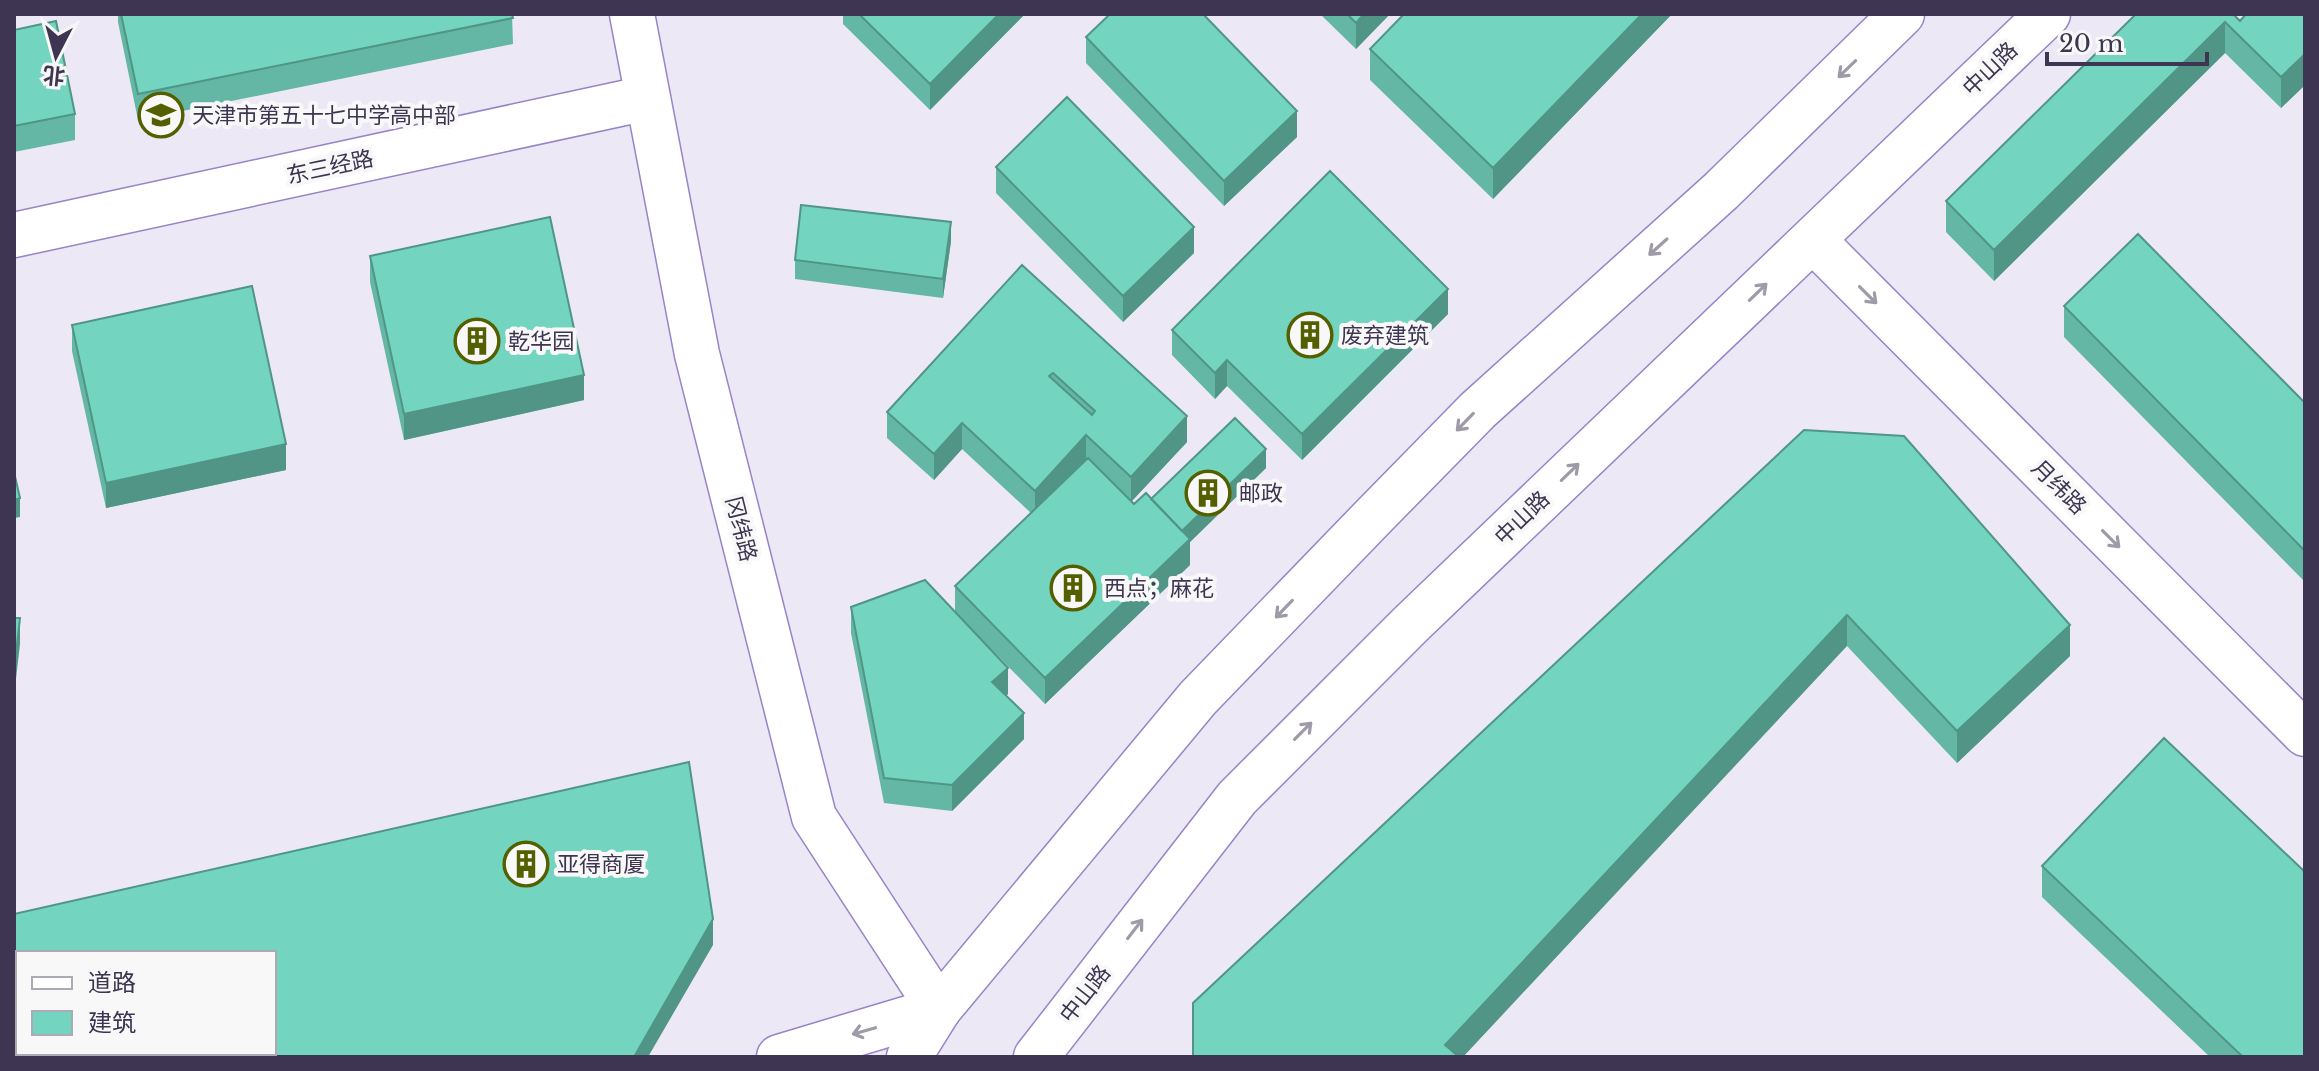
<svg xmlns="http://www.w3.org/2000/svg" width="2319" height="1071" font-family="'Libre Baskerville','Noto Sans SC',serif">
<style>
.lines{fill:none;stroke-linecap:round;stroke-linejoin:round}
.minor-casing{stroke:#9884c6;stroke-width:47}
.tertiary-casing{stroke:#9884c6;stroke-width:47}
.secondary-casing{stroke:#9884c6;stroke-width:47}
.primary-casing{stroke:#9884c6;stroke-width:47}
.minor{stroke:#fff;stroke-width:44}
.tertiary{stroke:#fff;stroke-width:44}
.secondary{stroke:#fff;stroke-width:44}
.primary{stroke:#fff;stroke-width:44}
.wall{fill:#63b7a4}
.shaded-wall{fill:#509586}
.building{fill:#73d5bf;stroke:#509586;stroke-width:2;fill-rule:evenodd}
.oneway{stroke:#9e9aa8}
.labels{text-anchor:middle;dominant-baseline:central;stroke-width:8;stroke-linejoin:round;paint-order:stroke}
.street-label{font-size:22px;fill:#3d3551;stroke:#f8f8f8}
.poi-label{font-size:22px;fill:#3d3551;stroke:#f8f8f8;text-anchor:start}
</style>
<rect width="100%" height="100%" fill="#ece8f6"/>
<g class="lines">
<g class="minor-casing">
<path id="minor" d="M 14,235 L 647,98"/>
</g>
<g class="tertiary-casing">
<path id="tertiary" d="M 632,14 L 697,354 L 814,817 L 939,1009
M 1813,240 L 2305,734"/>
</g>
<g class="secondary-casing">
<path id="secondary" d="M 779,1057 L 939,1009"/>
</g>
<g class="primary-casing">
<path id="primary" d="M 909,1057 L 939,1009 L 1198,698 L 1374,516 L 1478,410 L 1721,191 L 1902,14
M 1036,1057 L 1237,798 L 1411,624 L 2048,14"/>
</g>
<use href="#minor" class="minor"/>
<use href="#tertiary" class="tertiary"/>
<use href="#secondary" class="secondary"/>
<use href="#primary" class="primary"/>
</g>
<path class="wall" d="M 118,14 L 512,14 L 513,44 L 138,120 L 118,22 Z
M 843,14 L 1025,14 L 930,110 L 843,24 Z
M 1320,14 L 1390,14 L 1356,49 Z
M 1672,14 L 1493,199 L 1370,80 L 1370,49 Z
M 2136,14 L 2240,21 L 2305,14 L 2305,85 L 2281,108 L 2225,53 L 1994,281 L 1946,232 L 1946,201 Z
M 14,30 L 75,114 L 75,140 L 14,152 Z
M 1086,37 L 1297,137 L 1224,206 L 1086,63 Z
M 996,167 L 1194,253 L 1123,322 L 996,193 Z
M 951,241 L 943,298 L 795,279 L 795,260 Z
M 370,256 L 584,400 L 404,440 L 370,282 Z
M 1022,265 L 1187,442 L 1131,502 L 1134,504 L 1266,468 L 1190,542 L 1190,565 L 1045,704 L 955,612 L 955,586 L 1031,513 L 962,449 L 934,480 L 887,438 L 887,412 Z
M 2064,306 L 2305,403 L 2305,582 L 2064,337 Z
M 1448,314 L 1302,460 L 1227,386 L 1215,399 L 1172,355 L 1172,330 Z
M 72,325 L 286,470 L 106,508 L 72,351 Z
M 1804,430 L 2070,656 L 1957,763 L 1847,646 Z
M 851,607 L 1008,694 L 1006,695 L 1024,739 L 952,811 L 884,803 L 851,633 Z
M 2042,866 L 2305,1057 L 2210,1057 L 2042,897 Z"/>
<path class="shaded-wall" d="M 999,14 L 1025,14 L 930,110 L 930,84 Z
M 1364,14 L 1390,14 L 1356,49 L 1356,23 Z
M 1642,14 L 1672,14 L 1493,199 L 1493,168 Z
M 2225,22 L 2225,53 L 1994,281 L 1994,250 Z
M 2305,54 L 2305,85 L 2281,108 L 2281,77 Z
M 1297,111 L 1297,137 L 1224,206 L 1224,181 Z
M 951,222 L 951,241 L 943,298 L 943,279 Z
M 1194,227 L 1194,253 L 1123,322 L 1123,296 Z
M 1448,289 L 1448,314 L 1302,460 L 1302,434 Z
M 1227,360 L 1227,386 L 1215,399 L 1215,373 Z
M 584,375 L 584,400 L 404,440 L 404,414 Z
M 1187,416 L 1187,442 L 1131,502 L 1131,477 Z
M 962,423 L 962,449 L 934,480 L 934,454 Z
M 1086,435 L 1086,461 L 1035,516 L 1035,491 Z
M 286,444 L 286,470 L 106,508 L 106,483 Z
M 1266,449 L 1266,468 L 1190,542 L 1190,565 L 1045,704 L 1045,678 L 1182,532 Z
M 20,498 L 20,517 L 14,518 L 14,500 Z
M 1847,615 L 1847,646 L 1463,1057 L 1445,1057 L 1445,1045 Z
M 20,618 L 20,644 L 14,696 L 14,670 Z
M 2070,625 L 2070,656 L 1957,763 L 1957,731 Z
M 1008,668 L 1008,694 L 992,707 L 992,682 Z
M 1024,713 L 1024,739 L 952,811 L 952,785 Z
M 713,919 L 713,945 L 648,1057 L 634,1057 Z"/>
<path class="building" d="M 121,14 L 512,14 L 513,18 L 138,94 Z
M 859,14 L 999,14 L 930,84 Z
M 1110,14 L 1203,14 L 1297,111 L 1224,181 L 1086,37 Z
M 1347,14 L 1364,14 L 1356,23 Z
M 1404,14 L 1642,14 L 1493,168 L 1370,49 Z
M 2136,14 L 2233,14 L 2240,21 L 2246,14 L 2305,14 L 2305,54 L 2281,77 L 2225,22 L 1994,250 L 1946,201 Z
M 56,21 L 75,114 L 14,126 L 14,30 Z
M 1067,97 L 1194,227 L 1123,296 L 996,167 Z
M 1330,171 L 1448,289 L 1302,434 L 1227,360 L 1215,373 L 1172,330 Z
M 801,205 L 951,222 L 943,279 L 795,260 Z
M 550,217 L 584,375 L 404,414 L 370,256 Z
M 2138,234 L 2305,403 L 2305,551 L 2064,306 Z
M 1022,265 L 1187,416 L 1131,477 L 1086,435 L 1035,491 L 962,423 L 934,454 L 887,412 ZM 1053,373 L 1095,411 L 1092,415 L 1049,376 Z
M 252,286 L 286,444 L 106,483 L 72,325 Z
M 1235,418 L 1266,449 L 1182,531 L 1151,499 Z
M 1804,430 L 1904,436 L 2070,625 L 1957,731 L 1847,615 L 1445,1045 L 1459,1057 L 1193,1057 L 1193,1003 Z
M 1088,458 L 1134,504 L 1146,493 L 1190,539 L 1045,678 L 955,586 Z
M 14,472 L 20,498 L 14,500 Z
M 925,580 L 1008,668 L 992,682 L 1024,713 L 952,785 L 884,778 L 851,607 Z
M 14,618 L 20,618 L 14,670 Z
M 2164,738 L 2305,872 L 2305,1057 L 2243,1057 L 2042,866 Z
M 689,762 L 713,919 L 634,1057 L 14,1057 L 14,914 ZM 18,953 L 274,953 L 274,1053 L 18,1053 Z"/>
<defs><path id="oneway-shaft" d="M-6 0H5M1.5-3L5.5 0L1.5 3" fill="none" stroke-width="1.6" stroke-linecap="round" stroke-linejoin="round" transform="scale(2)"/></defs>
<g class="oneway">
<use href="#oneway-shaft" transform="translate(1847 69) rotate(136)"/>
<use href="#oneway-shaft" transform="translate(1658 247) rotate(138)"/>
<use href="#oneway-shaft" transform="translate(1758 292) rotate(-44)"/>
<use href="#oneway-shaft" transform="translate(1868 295) rotate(45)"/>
<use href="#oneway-shaft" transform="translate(1465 422) rotate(134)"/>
<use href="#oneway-shaft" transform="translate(1570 472) rotate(-44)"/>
<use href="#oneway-shaft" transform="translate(2111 539) rotate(45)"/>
<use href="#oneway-shaft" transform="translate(1284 609) rotate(134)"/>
<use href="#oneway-shaft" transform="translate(1303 731) rotate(-45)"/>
<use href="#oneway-shaft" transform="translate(1135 929) rotate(-52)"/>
<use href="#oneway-shaft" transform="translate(864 1031) rotate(164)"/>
</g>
<defs>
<g id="school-ring" transform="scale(2.3)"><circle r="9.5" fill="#f8f8f8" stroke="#546000" stroke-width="1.5"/><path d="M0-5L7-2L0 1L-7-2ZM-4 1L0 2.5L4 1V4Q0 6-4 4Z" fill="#546000"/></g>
<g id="building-ring" transform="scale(2.3)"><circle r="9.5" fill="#f8f8f8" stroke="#546000" stroke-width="1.5"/><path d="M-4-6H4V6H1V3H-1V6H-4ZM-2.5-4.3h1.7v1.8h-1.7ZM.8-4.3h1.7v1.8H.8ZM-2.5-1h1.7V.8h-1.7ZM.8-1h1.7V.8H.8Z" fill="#546000"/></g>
</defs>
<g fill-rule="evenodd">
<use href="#school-ring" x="161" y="115"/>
<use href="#building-ring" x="1310" y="335"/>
<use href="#building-ring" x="477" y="341"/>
<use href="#building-ring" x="1208" y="493"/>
<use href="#building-ring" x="1073" y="588"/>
<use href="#building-ring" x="526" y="864"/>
</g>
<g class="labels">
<g class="street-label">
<text transform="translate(1990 69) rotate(-44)">中山路</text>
<text transform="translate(330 167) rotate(-12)">东三经路</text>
<text transform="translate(2059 487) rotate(45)">月纬路</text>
<text transform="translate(1522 518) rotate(-44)">中山路</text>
<text transform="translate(741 529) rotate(76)">冈纬路</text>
<text transform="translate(1085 994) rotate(-52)">中山路</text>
</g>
<g class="poi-label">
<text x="192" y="115">天津市第五十七中学高中部</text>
<text x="1341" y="335">废弃建筑</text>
<text x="508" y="341">乾华园</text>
<text x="1239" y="493">邮政</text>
<text x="1104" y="588">西点；麻花</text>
<text x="557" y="864">亚得商厦</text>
</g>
</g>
<rect width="2319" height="1071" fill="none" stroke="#3d3551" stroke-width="32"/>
<rect x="16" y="951" width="260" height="104" fill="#f8f8f8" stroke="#adaab5" stroke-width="2"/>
<rect x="32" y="977" width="40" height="12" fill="#ffffff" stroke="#adaab5" stroke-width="2"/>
<text x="88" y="991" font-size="24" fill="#3d3551">道路</text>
<rect x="32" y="1011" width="40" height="24" fill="#73d5bf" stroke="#adaab5" stroke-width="2"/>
<text x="88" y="1031" font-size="24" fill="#3d3551">建筑</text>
<g transform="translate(56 56) rotate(186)" stroke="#f8f8f8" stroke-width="6" paint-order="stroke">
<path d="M0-6L14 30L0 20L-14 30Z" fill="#3d3551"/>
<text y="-12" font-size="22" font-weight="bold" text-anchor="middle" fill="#3d3551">北</text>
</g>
<path d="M2047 52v12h160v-12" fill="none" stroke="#3d3551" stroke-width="4"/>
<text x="2059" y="52" font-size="24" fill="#3d3551" stroke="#f8f8f8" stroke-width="6" paint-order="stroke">20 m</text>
</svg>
